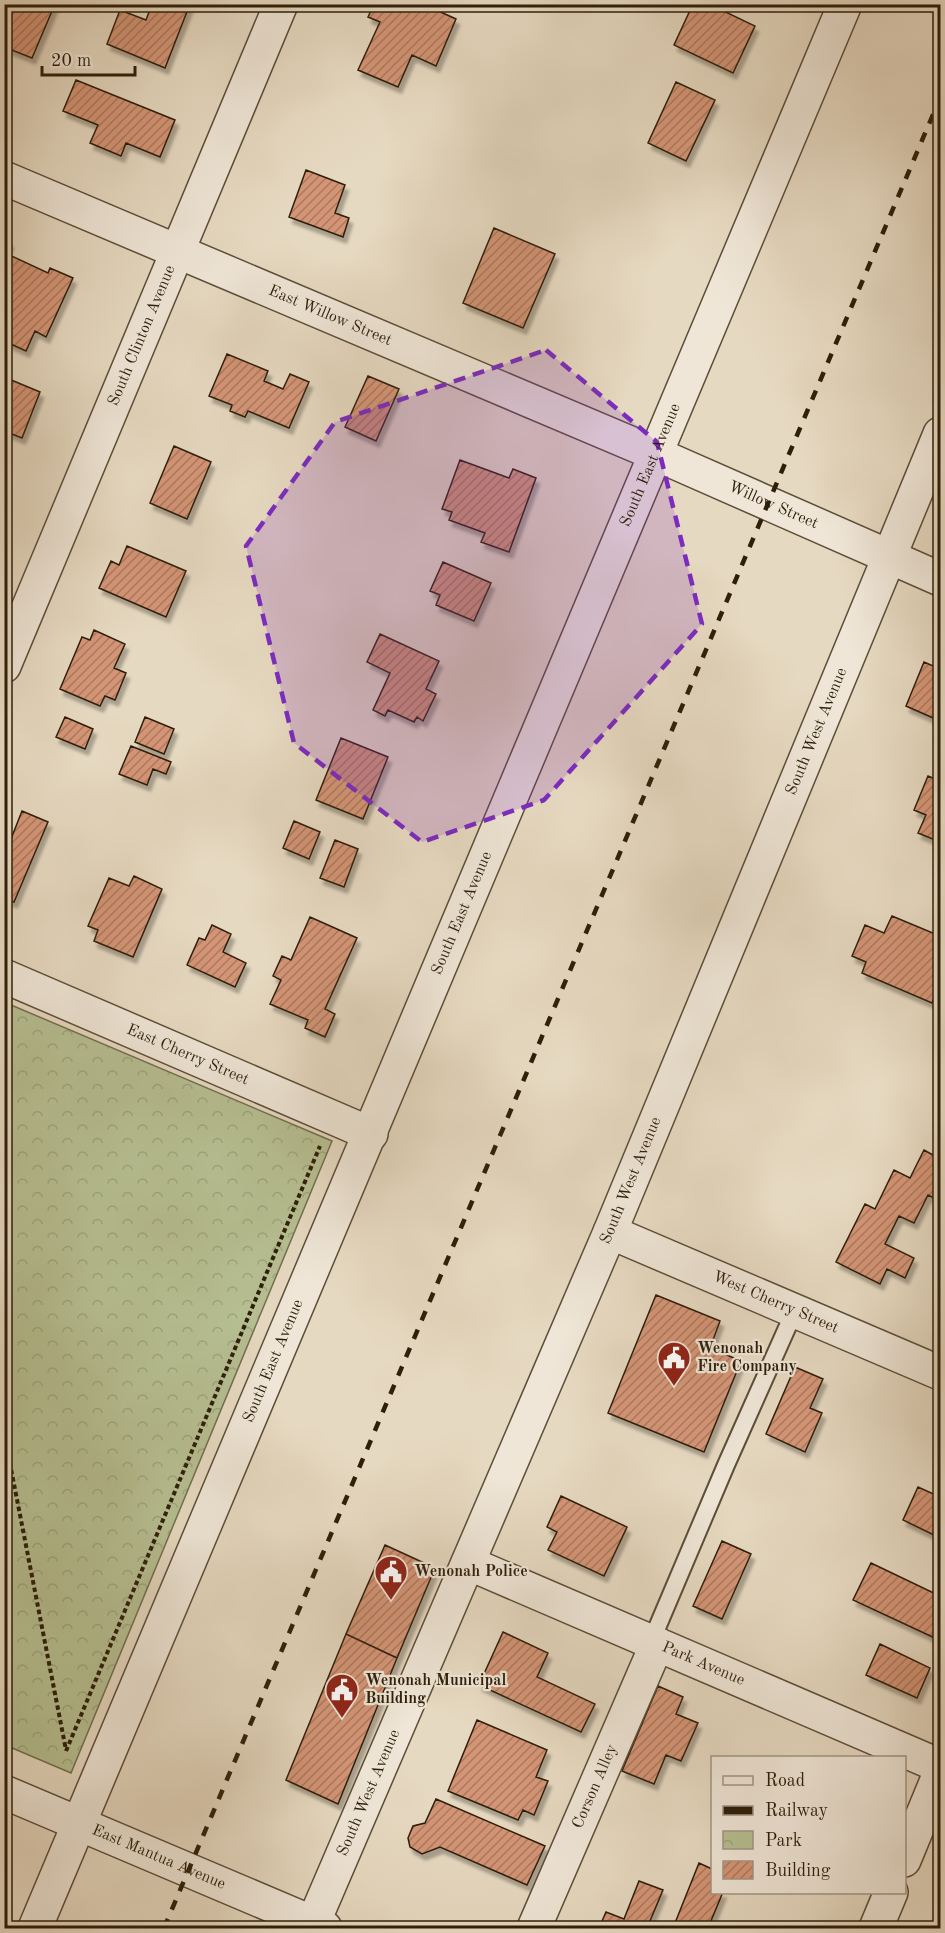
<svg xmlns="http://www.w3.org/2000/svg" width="945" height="1933" font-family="'Old Standard TT',serif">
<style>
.park{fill:url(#park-crowns);stroke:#726f4e;stroke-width:1.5}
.building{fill:url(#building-hatch);stroke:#2e1f0a;stroke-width:1.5;filter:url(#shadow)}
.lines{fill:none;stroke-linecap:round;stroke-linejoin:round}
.service-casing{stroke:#5c4e38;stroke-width:20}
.minor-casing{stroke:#5c4e38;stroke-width:36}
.tertiary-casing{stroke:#5c4e38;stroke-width:36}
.path{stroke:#2e1f0a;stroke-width:4;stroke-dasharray:4.5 3;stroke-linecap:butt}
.service{stroke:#efe6d7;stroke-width:16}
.minor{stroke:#efe6d7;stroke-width:33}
.tertiary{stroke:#efe6d7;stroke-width:33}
.rail{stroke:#2e1f0a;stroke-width:4.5;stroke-dasharray:10 10;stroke-linecap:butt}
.marked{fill:#7b2cbf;fill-opacity:0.2;stroke:#7b2cbf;stroke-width:4.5;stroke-dasharray:12 8;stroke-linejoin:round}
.labels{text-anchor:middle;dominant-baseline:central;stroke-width:4.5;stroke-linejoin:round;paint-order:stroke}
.street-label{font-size:16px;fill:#2e1f0a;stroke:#efe6d7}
.poi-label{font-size:16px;font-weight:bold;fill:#2e1f0a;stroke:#efe6d7;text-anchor:start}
</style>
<defs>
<pattern id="park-crowns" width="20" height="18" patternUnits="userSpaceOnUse" patternTransform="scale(1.5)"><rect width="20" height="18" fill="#b6bf92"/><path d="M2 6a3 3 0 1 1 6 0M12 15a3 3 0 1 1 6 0" fill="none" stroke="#9da47d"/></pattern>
<pattern id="building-hatch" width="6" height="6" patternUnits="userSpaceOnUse" patternTransform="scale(1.5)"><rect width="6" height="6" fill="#d49576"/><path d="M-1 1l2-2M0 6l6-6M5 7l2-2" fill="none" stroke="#ac795f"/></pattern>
<filter id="shadow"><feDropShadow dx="3.5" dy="6" stdDeviation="1.5" flood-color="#0004"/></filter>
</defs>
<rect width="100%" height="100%" fill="#e6d9c1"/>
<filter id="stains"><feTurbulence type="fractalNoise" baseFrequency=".00333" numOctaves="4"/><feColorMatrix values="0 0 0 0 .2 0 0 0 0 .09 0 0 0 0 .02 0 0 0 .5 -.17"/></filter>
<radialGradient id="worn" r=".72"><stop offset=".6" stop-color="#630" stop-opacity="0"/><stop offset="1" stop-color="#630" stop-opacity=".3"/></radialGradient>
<path class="park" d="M 4,1002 L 332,1141 L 71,1773 L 5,1745 Z"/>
<path class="building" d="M 4,4 L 55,4 L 32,58 L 4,47 Z
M 152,4 L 190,4 L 165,68 L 107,44 L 120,10 L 146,20 Z
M 374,4 L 436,4 L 434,9 L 456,19 L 436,66 L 412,55 L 398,87 L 358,70 L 380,22 L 368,17 Z
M 693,4 L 709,4 L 755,26 L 733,73 L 674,45 Z
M 76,80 L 175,120 L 160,157 L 126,143 L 121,156 L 90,143 L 98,125 L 63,111 Z
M 676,82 L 715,100 L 686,161 L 648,143 Z
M 306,170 L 345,185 L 335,213 L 349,218 L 343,237 L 289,217 Z
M 494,228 L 555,254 L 523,328 L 463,303 Z
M 4,239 L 10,242 L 5,253 L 48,273 L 50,268 L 73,278 L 46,337 L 35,331 L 26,351 L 4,341 Z
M 227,354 L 268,371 L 264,381 L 283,389 L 290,374 L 309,382 L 289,428 L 248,411 L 245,417 L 230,411 L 232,405 L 209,396 Z
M 368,376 L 399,389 L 376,441 L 345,427 Z
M 4,377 L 40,392 L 22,438 L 4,431 Z
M 174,446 L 211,462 L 187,519 L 150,503 Z
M 460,460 L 509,478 L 513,469 L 536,478 L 509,552 L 481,542 L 485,533 L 449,520 L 452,512 L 442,509 Z
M 127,546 L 186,571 L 166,617 L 99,588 L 111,561 L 119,565 Z
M 443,562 L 491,583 L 474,621 L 436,605 L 440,595 L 430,591 Z
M 94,630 L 125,644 L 114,668 L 126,673 L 115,700 L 105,696 L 100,706 L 60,689 L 82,637 L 90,640 Z
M 380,634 L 439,661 L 426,689 L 436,694 L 423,721 L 417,717 L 414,722 L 388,710 L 385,716 L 373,710 L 390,673 L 367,662 Z
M 924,662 L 940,669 L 940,721 L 906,706 Z
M 65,717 L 93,729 L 85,749 L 56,737 Z
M 145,717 L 174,729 L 164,754 L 135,742 Z
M 341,738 L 388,757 L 363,819 L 316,800 Z
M 131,746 L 171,762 L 166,774 L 153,769 L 147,785 L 119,774 Z
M 928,776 L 940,781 L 940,842 L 918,833 L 926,815 L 914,810 Z
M 22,811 L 48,822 L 14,902 L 4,898 L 4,842 L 9,844 Z
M 294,821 L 320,832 L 309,859 L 283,848 Z
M 335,840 L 358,849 L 344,887 L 320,878 Z
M 134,876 L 162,889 L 133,957 L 94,941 L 98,930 L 88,926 L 109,878 L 129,886 Z
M 892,916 L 940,936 L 940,982 L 932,1003 L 862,973 L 866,962 L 852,956 L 865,925 L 884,933 Z
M 310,917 L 357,938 L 325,1009 L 335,1014 L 325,1037 L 305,1028 L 308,1020 L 270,1004 L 281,980 L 273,976 L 282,956 L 291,960 Z
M 212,925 L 231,934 L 223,952 L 246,963 L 235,987 L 187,965 L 199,938 L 205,940 Z
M 924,1150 L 940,1159 L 940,1201 L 928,1195 L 914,1223 L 899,1216 L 885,1244 L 914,1258 L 905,1278 L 887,1269 L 880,1284 L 836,1262 L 865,1204 L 875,1209 L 894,1170 L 910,1178 Z
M 656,1295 L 720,1321 L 710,1348 L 741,1361 L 704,1452 L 608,1413 Z
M 795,1367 L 823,1379 L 810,1408 L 822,1413 L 805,1452 L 766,1434 Z
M 918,1487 L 940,1497 L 940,1538 L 903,1520 Z
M 561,1496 L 627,1527 L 604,1576 L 548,1550 L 557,1532 L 547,1527 Z
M 722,1541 L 751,1554 L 722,1619 L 693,1606 Z
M 385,1545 L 435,1568 L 397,1658 L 346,1634 Z
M 871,1563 L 940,1596 L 939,1640 L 853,1600 Z
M 503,1632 L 548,1653 L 537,1677 L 595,1704 L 581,1732 L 479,1685 Z
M 346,1634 L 397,1658 L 338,1804 L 286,1780 Z
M 880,1644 L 930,1668 L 917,1698 L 866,1675 Z
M 658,1686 L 683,1697 L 676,1714 L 698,1723 L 681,1761 L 666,1755 L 654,1784 L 622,1771 Z
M 477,1720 L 547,1750 L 536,1777 L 548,1781 L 534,1815 L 523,1810 L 518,1820 L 448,1791 Z
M 436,1799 L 545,1846 L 527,1885 L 440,1847 L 422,1854 L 410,1847 L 408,1838 L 413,1826 L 425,1823 Z
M 699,1863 L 712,1869 L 712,1892 L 723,1892 L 708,1928 L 673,1928 Z
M 639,1881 L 663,1890 L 647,1928 L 599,1928 L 606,1912 L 624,1919 Z"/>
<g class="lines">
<g class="service-casing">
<path id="service" d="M 651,1642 L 726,1465 L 795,1310"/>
</g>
<g class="minor-casing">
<g id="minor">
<path id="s1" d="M 4,178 L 656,454 L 940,579"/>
<path id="s2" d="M 4,666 L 281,4"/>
<path id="s3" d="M 4,976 L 371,1134"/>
<path id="s4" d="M 610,1232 L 940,1373"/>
<path id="s5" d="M 468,1563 L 940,1766"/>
<path d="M 904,1860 L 940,1773"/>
<path id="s6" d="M 35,1928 L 845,4"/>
<path id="s7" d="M 311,1928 L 610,1232 L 940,434"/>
<path id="s8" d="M 534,1928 L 657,1644"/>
<path d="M 876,1928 L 891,1892"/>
</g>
</g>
<g class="tertiary-casing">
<g id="tertiary">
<path id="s9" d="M 4,1792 L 325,1928"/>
</g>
</g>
<path class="path" d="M 4,1433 L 66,1750
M 66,1751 L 320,1146"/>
<use href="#service" class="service"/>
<use href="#minor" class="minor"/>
<use href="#tertiary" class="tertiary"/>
<path class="rail" d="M 164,1928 L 940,98"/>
</g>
<path class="marked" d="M 546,350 L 657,442 L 702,624 L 544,800 L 422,842 L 294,743 L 246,546 L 335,422 Z"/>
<defs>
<g id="civic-pin" transform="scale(1.725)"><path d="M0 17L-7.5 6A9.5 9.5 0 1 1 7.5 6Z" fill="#8f2418" stroke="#efe6d7"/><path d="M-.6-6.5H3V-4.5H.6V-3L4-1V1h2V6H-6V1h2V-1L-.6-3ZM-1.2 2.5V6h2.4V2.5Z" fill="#fff"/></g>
</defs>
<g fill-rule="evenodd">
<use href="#civic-pin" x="674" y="1358"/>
<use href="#civic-pin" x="391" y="1572"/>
<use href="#civic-pin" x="342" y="1690"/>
</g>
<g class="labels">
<g class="street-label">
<text stroke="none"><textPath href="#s1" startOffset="354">East Willow Street</textPath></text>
<text stroke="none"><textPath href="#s2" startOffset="358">South Clinton Avenue</textPath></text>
<text stroke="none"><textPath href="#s6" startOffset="1587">South East Avenue</textPath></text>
<text stroke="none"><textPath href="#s1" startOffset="836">Willow Street</textPath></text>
<text stroke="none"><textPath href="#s7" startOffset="1299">South West Avenue</textPath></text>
<text stroke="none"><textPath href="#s6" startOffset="1101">South East Avenue</textPath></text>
<text stroke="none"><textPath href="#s3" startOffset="200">East Cherry Street</textPath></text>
<text stroke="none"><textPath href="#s7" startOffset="813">South West Avenue</textPath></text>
<text stroke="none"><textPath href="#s4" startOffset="180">West Cherry Street</textPath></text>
<text stroke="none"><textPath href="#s6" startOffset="615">South East Avenue</textPath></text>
<text stroke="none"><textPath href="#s5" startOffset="256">Park Avenue</textPath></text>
<text stroke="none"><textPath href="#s8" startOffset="154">Corson Alley</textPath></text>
<text stroke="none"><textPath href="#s7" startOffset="147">South West Avenue</textPath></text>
<text stroke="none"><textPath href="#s9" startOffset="168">East Mantua Avenue</textPath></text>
</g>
<g class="poi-label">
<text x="697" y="1349">Wenonah<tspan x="697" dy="18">Fire Company</tspan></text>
<text x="414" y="1572">Wenonah Police</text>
<text x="365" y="1681">Wenonah Municipal<tspan x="365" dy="18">Building</tspan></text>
</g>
</g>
<rect width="945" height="1933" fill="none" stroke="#e6d9c1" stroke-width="24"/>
<rect x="6" y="6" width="933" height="1921" fill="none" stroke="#2e1f0a" stroke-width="3"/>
<rect x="12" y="12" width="921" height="1909" fill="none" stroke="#2e1f0a" stroke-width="1.5"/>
<rect x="711" y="1756" width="195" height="138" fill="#efe6d7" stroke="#a29685" stroke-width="1.5"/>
<rect x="723" y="1776" width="30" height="9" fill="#efe6d7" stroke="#a29685" stroke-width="1.5"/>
<text x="765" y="1786" font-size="18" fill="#2e1f0a">Road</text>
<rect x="723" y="1806" width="30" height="9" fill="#2e1f0a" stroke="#a29685" stroke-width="1.5"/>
<text x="765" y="1816" font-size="18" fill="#2e1f0a">Railway</text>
<rect x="723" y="1831" width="30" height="18" fill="url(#park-crowns)" stroke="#a29685" stroke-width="1.5"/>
<text x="765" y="1846" font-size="18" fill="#2e1f0a">Park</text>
<rect x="723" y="1861" width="30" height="18" fill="url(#building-hatch)" stroke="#a29685" stroke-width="1.5"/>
<text x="765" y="1876" font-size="18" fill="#2e1f0a">Building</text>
<path d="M42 66v9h93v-9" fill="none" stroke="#2e1f0a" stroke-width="3"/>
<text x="51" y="66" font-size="18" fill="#2e1f0a" stroke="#efe6d7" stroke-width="4.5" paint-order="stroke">20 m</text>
<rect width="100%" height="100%" filter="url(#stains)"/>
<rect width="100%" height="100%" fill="url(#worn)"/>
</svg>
